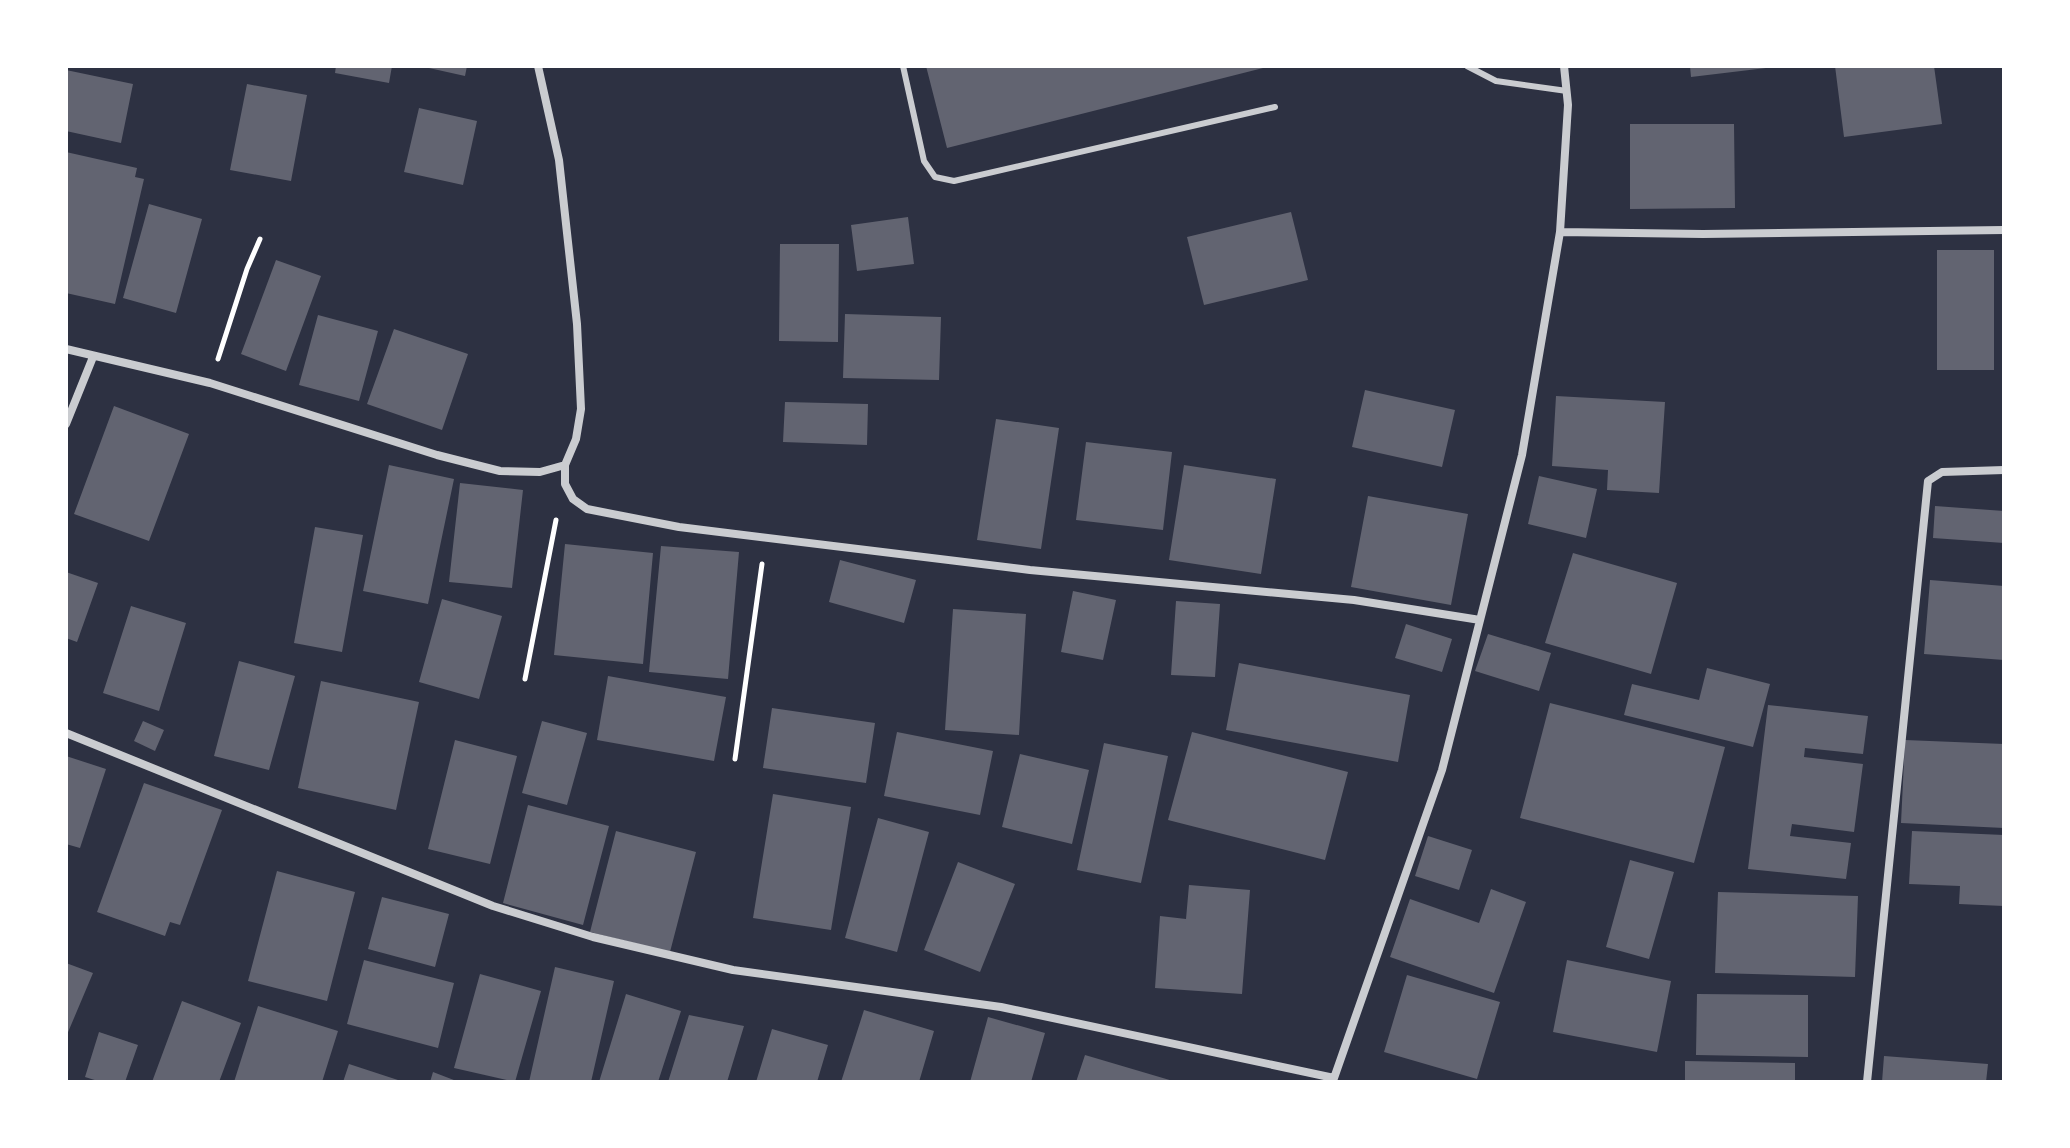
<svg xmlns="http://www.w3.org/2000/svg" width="2070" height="1148" font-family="Helvetica,sans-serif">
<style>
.building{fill:#626471}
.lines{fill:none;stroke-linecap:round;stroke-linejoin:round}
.path{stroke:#fff;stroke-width:5}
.service{stroke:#caccd0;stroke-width:6}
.minor{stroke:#caccd0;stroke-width:8}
</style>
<rect width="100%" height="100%" fill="#2d3142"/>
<path class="building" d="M 336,66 L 392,66 L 389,83 L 335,73 Z
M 420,66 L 467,66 L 465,76 Z
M 926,66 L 1267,66 L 1267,67 L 947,148 Z
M 1690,66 L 1766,66 L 1766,68 L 1691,77 Z
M 1835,66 L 1934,66 L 1942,124 L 1844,137 Z
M 66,70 L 133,84 L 121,143 L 66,131 Z
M 247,84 L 307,95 L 291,181 L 230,170 Z
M 419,108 L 477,121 L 463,185 L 404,172 Z
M 1630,124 L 1734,124 L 1735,208 L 1630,209 Z
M 66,152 L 137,168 L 135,177 L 144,179 L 115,304 L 66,293 Z
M 149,204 L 202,219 L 176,313 L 123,298 Z
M 1291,212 L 1308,280 L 1204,305 L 1187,237 Z
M 908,217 L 914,264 L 857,271 L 851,225 Z
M 780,244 L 839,244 L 838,342 L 779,341 Z
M 1937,250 L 1994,250 L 1994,370 L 1937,370 Z
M 276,260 L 321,276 L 286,371 L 241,354 Z
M 845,314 L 941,317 L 939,380 L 843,378 Z
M 318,315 L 378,331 L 359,401 L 299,385 Z
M 394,329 L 468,354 L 442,430 L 367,404 Z
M 1365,390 L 1455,410 L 1442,467 L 1352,447 Z
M 1556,396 L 1665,402 L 1659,493 L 1607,490 L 1608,470 L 1552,466 Z
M 785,402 L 868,404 L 867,445 L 783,442 Z
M 114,406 L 189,434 L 149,541 L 74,514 Z
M 996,419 L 1059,428 L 1041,549 L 977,540 Z
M 1086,442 L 1172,452 L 1163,530 L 1076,520 Z
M 389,465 L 454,479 L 428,604 L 363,591 Z
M 1184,465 L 1276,479 L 1261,574 L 1169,560 Z
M 1539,476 L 1597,489 L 1586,538 L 1528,524 Z
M 460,483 L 523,490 L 512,588 L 449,582 Z
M 1368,496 L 1468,514 L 1451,605 L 1351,587 Z
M 1935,506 L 2004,511 L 2004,543 L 1933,538 Z
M 315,527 L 363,535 L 342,652 L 294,643 Z
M 565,544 L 653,553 L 643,664 L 554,655 Z
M 661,546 L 739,552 L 728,679 L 649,672 Z
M 1573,553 L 1677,583 L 1651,674 L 1545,643 Z
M 840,560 L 916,580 L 904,623 L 829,602 Z
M 66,572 L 98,583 L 77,642 L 66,638 Z
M 1930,580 L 2004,586 L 2004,660 L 1924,654 Z
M 1073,591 L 1116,600 L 1103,660 L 1061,652 Z
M 442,599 L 502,616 L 479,699 L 419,682 Z
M 1176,601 L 1220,604 L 1215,677 L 1171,675 Z
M 131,606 L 186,623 L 159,711 L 103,693 Z
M 953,609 L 1026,614 L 1019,735 L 945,730 Z
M 1406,624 L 1452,639 L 1442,672 L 1395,658 Z
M 1488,634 L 1551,653 L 1539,691 L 1475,671 Z
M 239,661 L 295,676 L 269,770 L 214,756 Z
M 1239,663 L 1410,695 L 1398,762 L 1226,730 Z
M 1707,668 L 1770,684 L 1753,747 L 1624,715 L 1632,684 L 1699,700 Z
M 608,676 L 726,697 L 714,761 L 597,740 Z
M 321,681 L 419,702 L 396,810 L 298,788 Z
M 1550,703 L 1725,747 L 1694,863 L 1520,818 Z
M 1768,705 L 1868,716 L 1863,754 L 1805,748 L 1804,757 L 1863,764 L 1854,832 L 1792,824 L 1790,836 L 1851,843 L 1846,879 L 1748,869 Z
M 772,708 L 875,723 L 866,783 L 763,768 Z
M 143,721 L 164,730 L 155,751 L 134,741 Z
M 542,721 L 587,733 L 567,805 L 522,793 Z
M 897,732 L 993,751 L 980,815 L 884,796 Z
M 1192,732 L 1348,772 L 1325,860 L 1168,820 Z
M 455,740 L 517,756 L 490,864 L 428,849 Z
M 1905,740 L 2004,744 L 2004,828 L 1901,823 Z
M 1104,743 L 1168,756 L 1141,883 L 1077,870 Z
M 1020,754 L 1089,770 L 1072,844 L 1002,827 Z
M 66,756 L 106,769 L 80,848 L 66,844 Z
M 144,783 L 222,810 L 180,925 L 170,922 L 165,936 L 97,912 Z
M 773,794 L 851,807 L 831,930 L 753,918 Z
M 528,805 L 609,826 L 583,925 L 503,903 Z
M 878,818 L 929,832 L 897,952 L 845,938 Z
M 616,831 L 696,852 L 670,952 L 590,932 Z
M 1912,831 L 2004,835 L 2004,906 L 1959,904 L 1960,886 L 1909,884 Z
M 1428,836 L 1472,850 L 1459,890 L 1415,876 Z
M 1630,860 L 1674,872 L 1649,959 L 1606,947 Z
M 958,862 L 1015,884 L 980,972 L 924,950 Z
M 277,871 L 355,892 L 327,1001 L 248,981 Z
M 1189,885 L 1250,890 L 1242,994 L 1155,988 L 1160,916 L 1186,919 Z
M 1491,889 L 1526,902 L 1494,993 L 1390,957 L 1410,899 L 1479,923 Z
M 1718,892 L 1858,896 L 1855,977 L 1715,973 Z
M 382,897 L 449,914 L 435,967 L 368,949 Z
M 364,960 L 454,983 L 438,1048 L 347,1024 Z
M 1567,960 L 1671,981 L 1657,1052 L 1553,1032 Z
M 66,963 L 93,973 L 66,1037 Z
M 555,967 L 614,981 L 591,1082 L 529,1082 Z
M 480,974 L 541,991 L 515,1082 L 454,1068 Z
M 1407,975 L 1500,1002 L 1477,1079 L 1384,1052 Z
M 626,994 L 681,1011 L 658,1082 L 599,1082 Z
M 1697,994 L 1808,995 L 1808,1057 L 1696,1055 Z
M 182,1001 L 241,1023 L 219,1082 L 152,1082 Z
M 258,1006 L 338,1031 L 322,1082 L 234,1082 Z
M 864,1010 L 934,1031 L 919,1082 L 841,1082 Z
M 689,1015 L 744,1026 L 727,1082 L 668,1082 Z
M 988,1017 L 1045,1033 L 1031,1082 L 970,1082 Z
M 772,1029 L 828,1045 L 817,1082 L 756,1082 Z
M 99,1032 L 138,1045 L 125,1082 L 101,1082 L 85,1077 Z
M 1085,1055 L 1173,1081 L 1173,1082 L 1076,1082 Z
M 1884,1056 L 1988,1064 L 1986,1082 L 1882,1082 Z
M 1685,1061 L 1795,1063 L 1795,1082 L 1685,1082 Z
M 349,1064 L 401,1081 L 400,1082 L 343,1082 Z
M 433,1072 L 459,1082 L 430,1082 Z"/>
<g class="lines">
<path class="path" d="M 218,359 L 247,269 L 260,239
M 525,679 L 556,520
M 735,759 L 762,564"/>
<path class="service" d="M 903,66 L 924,161 L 935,177 L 954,181 L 1275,107
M 1467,66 L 1496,81 L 1567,91"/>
<path class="minor" d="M 1560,232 L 1703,234 L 2004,230
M 66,349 L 210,383 L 437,455 L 500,471 L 540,472 L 565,465 L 576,439 L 581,409 L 577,324 L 559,160 L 538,66
M 66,424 L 93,357
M 565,465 L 565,484 L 573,499 L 587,509 L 679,527 L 1030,570 L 1354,600 L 1480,620
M 66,733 L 493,906 L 593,937 L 733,970 L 1001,1007 L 1334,1078
M 1333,1081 L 1442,770 L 1522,455 L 1560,232 L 1568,105 L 1564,66
M 1867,1082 L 1928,481 L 1942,472 L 2004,470"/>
</g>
<rect width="2070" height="1148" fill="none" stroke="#ffffff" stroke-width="136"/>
</svg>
